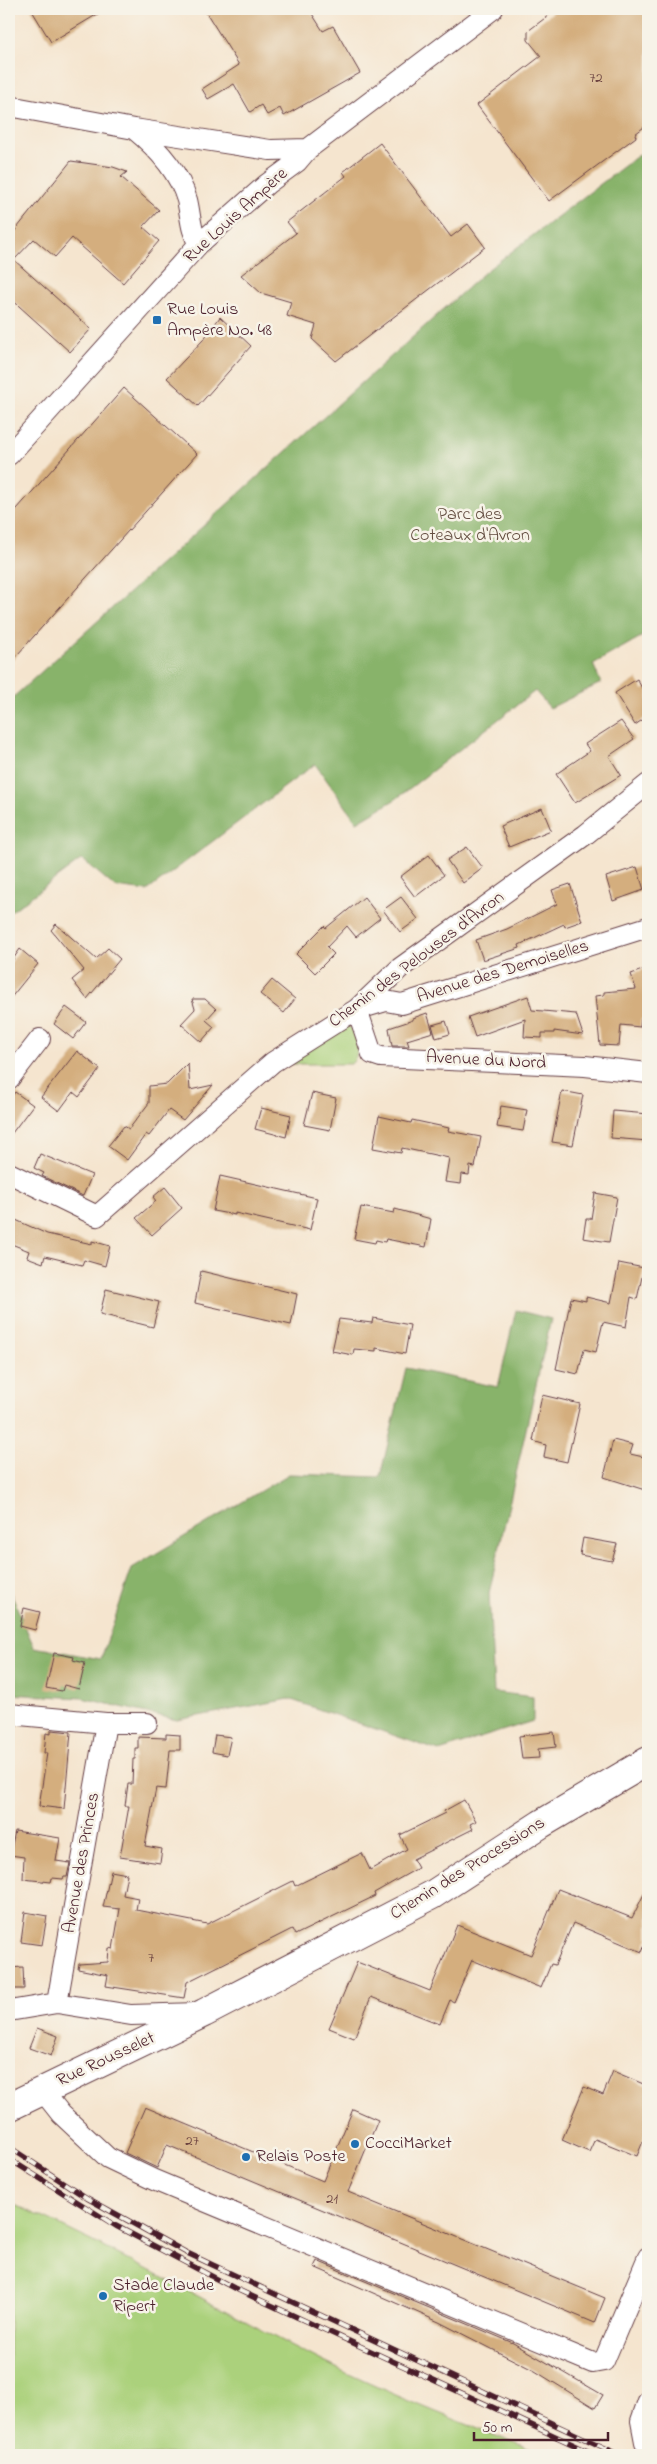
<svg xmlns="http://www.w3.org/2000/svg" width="657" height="2464" font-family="'Indie Flower',sans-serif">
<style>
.green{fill:#abd17b;stroke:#7a7853}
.forest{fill:#88b36b;stroke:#69694b}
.building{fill:#d4ae7e}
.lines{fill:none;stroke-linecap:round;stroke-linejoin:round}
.street-casing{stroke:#643d44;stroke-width:22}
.secondary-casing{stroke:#643d44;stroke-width:30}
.street{stroke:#fff;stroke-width:20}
.secondary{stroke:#fff;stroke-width:28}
.rail-casing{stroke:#4a1f2b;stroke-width:5.5}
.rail{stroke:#f7f3e8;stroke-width:4;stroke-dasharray:11;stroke-linecap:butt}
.poi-dot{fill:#1f6fb2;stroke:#f7f3e8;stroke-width:2}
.labels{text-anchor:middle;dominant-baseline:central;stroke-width:5;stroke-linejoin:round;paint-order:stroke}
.number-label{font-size:15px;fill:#6c4340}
.street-label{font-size:18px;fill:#4a1f2b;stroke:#f7f3e8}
.poi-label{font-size:18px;fill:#4a1f2b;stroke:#f7f3e8;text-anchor:start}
.park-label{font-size:18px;fill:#624c3f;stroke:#f7f3e8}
</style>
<rect width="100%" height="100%" fill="#f7f3e8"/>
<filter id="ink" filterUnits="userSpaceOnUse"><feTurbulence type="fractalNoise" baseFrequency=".02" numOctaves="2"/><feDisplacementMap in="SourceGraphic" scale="10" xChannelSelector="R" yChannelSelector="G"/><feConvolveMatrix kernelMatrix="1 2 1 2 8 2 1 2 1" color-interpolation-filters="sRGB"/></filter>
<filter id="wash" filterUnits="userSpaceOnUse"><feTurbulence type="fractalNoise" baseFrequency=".0096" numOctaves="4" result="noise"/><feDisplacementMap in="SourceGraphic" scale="20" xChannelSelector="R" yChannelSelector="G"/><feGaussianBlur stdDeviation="1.12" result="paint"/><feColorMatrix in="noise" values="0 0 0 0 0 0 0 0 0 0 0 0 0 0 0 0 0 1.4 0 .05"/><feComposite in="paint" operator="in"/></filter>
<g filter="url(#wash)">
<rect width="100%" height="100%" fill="#f5e5cf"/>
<path class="green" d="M 348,1025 C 359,1032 361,1055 351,1064 L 281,1064 Z
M 9,2202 C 116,2249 217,2308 322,2361 C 394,2397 469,2425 544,2455 L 9,2455 Z"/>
<path class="forest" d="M 648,148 L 648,633 L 593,664 L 601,683 L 550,708 L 535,691 L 396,799 L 357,822 L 315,764 L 147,891 L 115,887 L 82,859 L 9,913 L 9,701 L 486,271 Z
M 516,1310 L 551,1319 L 489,1593 L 494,1692 L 533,1697 L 533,1721 L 439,1751 L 289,1699 L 177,1720 L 82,1698 L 9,1694 L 9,1589 L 34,1647 L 101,1659 L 132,1568 L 289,1474 L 380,1477 L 406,1368 L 498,1387 Z"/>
<g id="blocks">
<path class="building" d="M 31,9 L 106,9 L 51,42 Z
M 204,9 L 309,9 L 323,31 L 333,26 L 360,73 L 284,116 L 280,108 L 267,115 L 261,105 L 250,112 L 234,84 L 208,99 L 202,89 L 239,65 Z
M 557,9 L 648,9 L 648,124 L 635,134 L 636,137 L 549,201 L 477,105 L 541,56 L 528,40 L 528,31 Z
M 380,143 L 451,237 L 468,224 L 485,247 L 336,361 L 312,339 L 316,325 L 287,316 L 291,302 L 261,293 L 241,275 L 296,233 L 287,222 L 346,176 L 343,172 Z
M 71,161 L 113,167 L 127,172 L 121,177 L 159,210 L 143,227 L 159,241 L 123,283 L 72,238 L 55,257 L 34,239 L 14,260 L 91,329 L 70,352 L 9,297 L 9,238 Z
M 220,317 L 251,346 L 198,406 L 167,378 L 203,340 Z
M 124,388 L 197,454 L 9,664 L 9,518 Z
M 637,679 L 643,690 L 648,687 L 648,716 L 635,725 L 615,693 Z
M 621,721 L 634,739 L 609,756 L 621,775 L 575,803 L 556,774 L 590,751 L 585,744 Z
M 542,808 L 551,830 L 509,847 L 500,826 Z
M 467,847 L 483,868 L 463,883 L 447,860 Z
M 429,855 L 444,875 L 415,897 L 400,877 Z
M 637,867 L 644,890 L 613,901 L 606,877 Z
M 570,884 L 582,921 L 565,927 L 564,924 L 519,945 L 520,948 L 483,960 L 476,940 L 507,929 L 557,904 L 552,890 Z
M 364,897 L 380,918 L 356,937 L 347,926 L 327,947 L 334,954 L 315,973 L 296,954 L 324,926 L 326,928 Z
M 401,897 L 418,919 L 400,932 L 383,910 Z
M 56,924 L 96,959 L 108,948 L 120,959 L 87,999 L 72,980 L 84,970 L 51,930 Z
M 20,949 L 38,964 L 9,1000 L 9,965 Z
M 648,968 L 648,1018 L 645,1018 L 645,1015 L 644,1020 L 641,1019 L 640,1027 L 621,1025 L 619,1046 L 600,1045 L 595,996 L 604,995 L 604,992 L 636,989 L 631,974 Z
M 272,980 L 295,999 L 284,1013 L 260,994 Z
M 528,996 L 532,1010 L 576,1014 L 583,1035 L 554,1031 L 554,1033 L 542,1033 L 542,1038 L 524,1037 L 525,1019 L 475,1037 L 468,1017 Z
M 192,999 L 205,999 L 216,1009 L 206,1020 L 214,1027 L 201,1042 L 181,1024 L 195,1009 Z
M 66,1007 L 86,1022 L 73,1039 L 54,1024 Z
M 427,1013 L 433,1032 L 407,1040 L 409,1046 L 392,1046 L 389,1028 L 413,1020 L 413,1018 Z
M 446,1021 L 450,1034 L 436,1038 L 432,1025 Z
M 77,1051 L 100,1069 L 79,1097 L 73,1092 L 59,1111 L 41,1097 Z
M 188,1063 L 190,1090 L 213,1085 L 183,1120 L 169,1110 L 149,1136 L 146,1134 L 127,1160 L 108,1146 L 124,1126 L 129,1129 L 149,1103 L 149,1086 L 167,1084 Z
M 562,1091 L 583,1095 L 573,1145 L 552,1142 Z
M 15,1092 L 33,1105 L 9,1137 L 9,1100 Z
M 312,1093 L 336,1098 L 330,1130 L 304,1125 Z
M 501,1106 L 527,1110 L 523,1131 L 497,1127 Z
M 261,1108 L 291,1115 L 286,1137 L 255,1129 Z
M 613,1111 L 648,1114 L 648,1141 L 611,1138 Z
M 379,1116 L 411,1123 L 412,1120 L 421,1122 L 449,1128 L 448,1131 L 481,1137 L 475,1167 L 470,1166 L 469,1175 L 462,1174 L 461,1184 L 445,1182 L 449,1158 L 402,1148 L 401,1153 L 373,1148 Z
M 40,1154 L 92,1175 L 83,1196 L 42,1176 L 44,1173 L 34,1168 Z
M 220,1176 L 317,1198 L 310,1230 L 235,1213 L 235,1215 L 213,1211 Z
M 165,1187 L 182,1208 L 152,1235 L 136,1218 L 156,1201 L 153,1197 Z
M 595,1193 L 617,1197 L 609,1242 L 583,1238 L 586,1219 L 591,1219 Z
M 361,1207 L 394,1213 L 395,1209 L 431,1219 L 426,1247 L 386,1239 L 385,1242 L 376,1240 L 375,1243 L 354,1239 Z
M 9,1217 L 47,1234 L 92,1244 L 92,1241 L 110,1246 L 105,1266 L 84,1260 L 82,1265 L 45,1256 L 43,1263 L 27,1257 L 29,1251 L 9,1243 Z
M 619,1263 L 644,1268 L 637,1299 L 631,1297 L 626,1327 L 603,1322 L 596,1352 L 584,1349 L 578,1374 L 556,1369 L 571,1298 L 586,1301 L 586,1297 L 611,1303 Z
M 201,1271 L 297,1294 L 291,1325 L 195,1303 Z
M 106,1289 L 159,1302 L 153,1327 L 100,1314 Z
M 373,1318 L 410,1325 L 405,1354 L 376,1348 L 376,1351 L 354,1349 L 353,1355 L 332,1351 L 339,1319 L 372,1323 Z
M 542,1395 L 580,1404 L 567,1462 L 544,1457 L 546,1445 L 533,1441 Z
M 613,1440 L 633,1445 L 630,1454 L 648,1458 L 648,1491 L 604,1477 Z
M 583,1538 L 617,1544 L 612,1561 L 580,1555 Z
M 24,1608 L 40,1612 L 35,1630 L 20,1626 Z
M 54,1653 L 74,1657 L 73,1660 L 85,1663 L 79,1689 L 64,1685 L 62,1691 L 46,1688 Z
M 51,1730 L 71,1732 L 64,1809 L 39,1806 L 47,1753 L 44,1753 L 46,1733 L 51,1734 Z
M 554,1732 L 556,1747 L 538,1749 L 539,1758 L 522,1759 L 519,1736 Z
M 166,1734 L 180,1735 L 180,1750 L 170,1750 L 166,1789 L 156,1788 L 145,1846 L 162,1849 L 160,1863 L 120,1857 L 129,1806 L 125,1806 L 128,1784 L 132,1784 L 133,1759 L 135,1759 L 135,1748 L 138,1748 L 138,1737 L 166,1738 Z
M 215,1735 L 231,1737 L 227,1755 L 212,1752 Z
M 464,1800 L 476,1821 L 470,1824 L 473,1829 L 413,1859 L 418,1868 L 374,1893 L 375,1896 L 295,1935 L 292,1929 L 187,1982 L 184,1998 L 106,1986 L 108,1975 L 78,1969 L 79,1964 L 108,1962 L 109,1948 L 113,1949 L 120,1909 L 103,1907 L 111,1871 L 127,1874 L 123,1895 L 138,1898 L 136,1910 L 207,1924 L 293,1881 L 295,1886 L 362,1853 L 370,1870 L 407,1849 L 400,1835 L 445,1813 L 444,1811 Z
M 15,1831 L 60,1838 L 56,1861 L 70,1863 L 67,1877 L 64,1877 L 63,1879 L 52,1878 L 51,1882 L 23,1879 L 24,1857 L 10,1855 Z
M 648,1886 L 648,1938 L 642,1952 L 573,1923 L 555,1965 L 551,1964 L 541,1988 L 472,1960 L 454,2002 L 450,2000 L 440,2024 L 371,1997 L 354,2038 L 329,2028 L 357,1962 L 430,1991 L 457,1925 L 531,1955 L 558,1889 L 632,1918 Z
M 25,1912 L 47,1916 L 42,1945 L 21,1942 Z
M 23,1967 L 24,1989 L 9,1989 L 9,1968 Z
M 37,2028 L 58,2036 L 51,2056 L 29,2048 Z
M 613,2071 L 648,2086 L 648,2129 L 637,2156 L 595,2139 L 589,2152 L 562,2140 L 584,2087 L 603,2095 Z
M 145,2107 L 323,2181 L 353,2109 L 378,2120 L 348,2192 L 605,2298 L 595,2323 L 167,2145 L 157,2168 L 125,2153 Z
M 317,2261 L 513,2343 L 603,2395 L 595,2408 L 535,2371 L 439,2322 L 314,2267 Z"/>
</g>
</g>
<g filter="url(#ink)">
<use href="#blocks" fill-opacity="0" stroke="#643d44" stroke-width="1"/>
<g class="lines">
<g class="street-casing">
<path id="street" d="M 9,106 L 134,129 L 270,150 L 308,149
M 134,129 C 156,147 179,172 187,200 C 191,216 190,230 199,244
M 9,455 L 199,244 L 267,184 L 297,162 L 308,149 L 493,9
M 357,1009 L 372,1054 L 381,1057 L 585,1066 L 648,1073
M 359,1009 L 386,1001 L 402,1004 L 648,927
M 9,1079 L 40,1039
M 9,1173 L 97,1216 L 273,1062 L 357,1009 L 400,968 L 585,835 L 648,784
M 9,1714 L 106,1723 L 147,1723
M 57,2003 L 106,1723
M 9,2011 L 57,2003 L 131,2015 L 198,2013
M 42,2090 L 61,2114 L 108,2158 L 154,2180 L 593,2363 L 604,2361 L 648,2257
M 648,2401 L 641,2421 L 645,2442 L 648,2443"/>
</g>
<g class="secondary-casing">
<path id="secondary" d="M 9,2107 L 204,2013 L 432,1895 L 541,1824 L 648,1761"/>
</g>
<use href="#street" class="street"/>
<use href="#secondary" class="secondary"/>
<g class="rail-casing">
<path id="rail" d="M 9,2147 L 87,2198 L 185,2252 L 620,2455
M 9,2159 L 116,2226 L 234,2288 L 596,2455"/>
</g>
<use href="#rail" class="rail"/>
</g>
</g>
<g class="poi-dot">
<rect x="152" y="315" width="10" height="10" rx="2.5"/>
<circle cx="355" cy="2144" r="5"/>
<circle cx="246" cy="2157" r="5"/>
<circle cx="103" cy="2296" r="5"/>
</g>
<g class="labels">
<g class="number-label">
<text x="596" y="78">72</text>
<text x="151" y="1958">7</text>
<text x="192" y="2141">27</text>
<text x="332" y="2199">21</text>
</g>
<g class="street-label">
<text transform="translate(236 216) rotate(-42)">Rue Louis Ampère</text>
<text transform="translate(417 960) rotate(-37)">Chemin des Pelouses d'Avron</text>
<text transform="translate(503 972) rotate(-17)">Avenue des Demoiselles</text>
<text transform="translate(486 1061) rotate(3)">Avenue du Nord</text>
<text transform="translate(82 1863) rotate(-80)">Avenue des Princes</text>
<text transform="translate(468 1869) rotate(-32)">Chemin des Processions</text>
<text transform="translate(106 2060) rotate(-25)">Rue Rousselet</text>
</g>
<g class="poi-label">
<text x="167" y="310">Rue Louis<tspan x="167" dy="21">Ampère No. 48</tspan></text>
<text x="365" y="2144">CocciMarket</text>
<text x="256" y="2157">Relais Poste</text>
<text x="113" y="2286">Stade Claude<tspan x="113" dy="21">Ripert</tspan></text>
</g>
<g class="park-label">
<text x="470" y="515">Parc des<tspan x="470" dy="21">Coteaux d'Avron</tspan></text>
</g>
</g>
<rect width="657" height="2464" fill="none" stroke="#f7f3e8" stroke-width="30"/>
<path d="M474 2432v8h134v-8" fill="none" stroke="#4a1f2b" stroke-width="2.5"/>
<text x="482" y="2432" font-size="15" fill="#4a1f2b" stroke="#f7f3e8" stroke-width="4" paint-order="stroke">50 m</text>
</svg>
